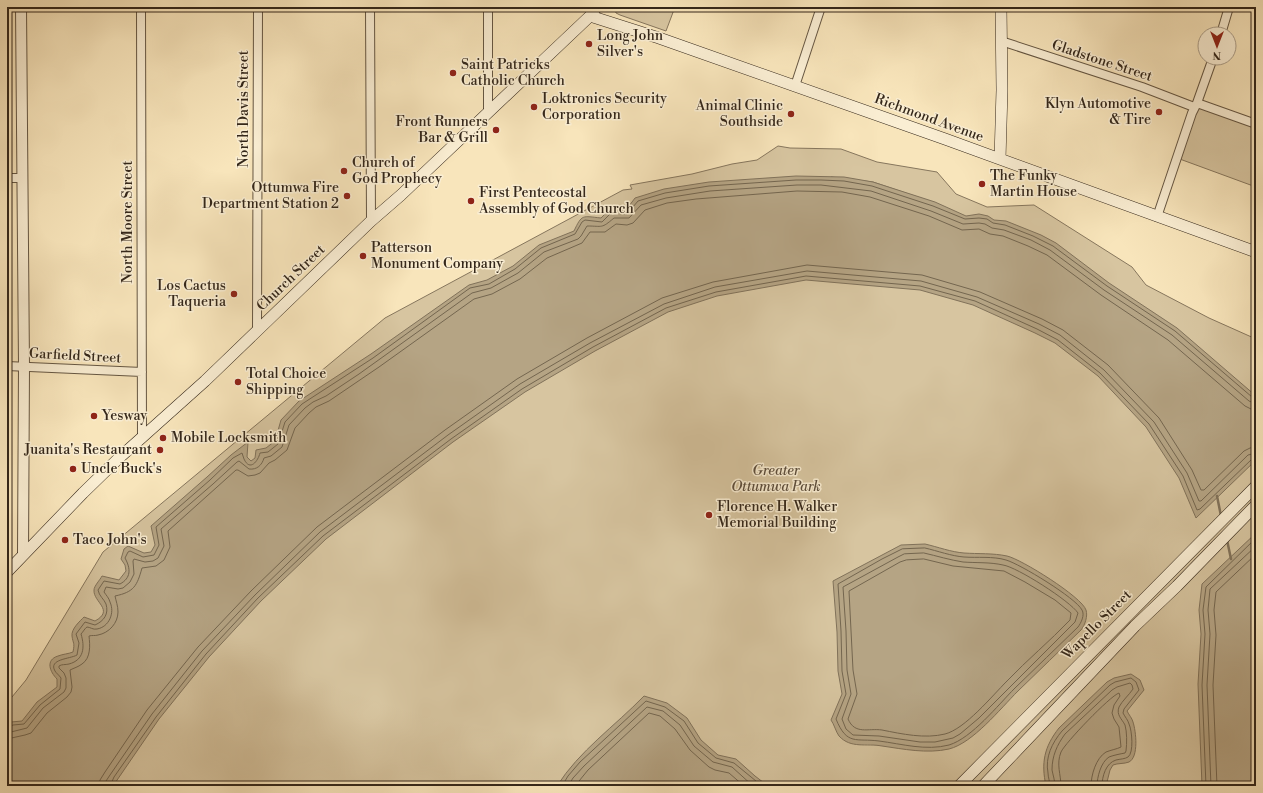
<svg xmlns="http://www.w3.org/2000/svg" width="1263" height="793" font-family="'Libre Bodoni',serif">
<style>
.green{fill:#d7c5a0;stroke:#86765d;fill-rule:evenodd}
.water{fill:#b5a484;stroke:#81725a}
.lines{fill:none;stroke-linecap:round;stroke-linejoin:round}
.shore{stroke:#74664f;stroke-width:1}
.stream{stroke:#81725a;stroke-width:2.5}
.minor-casing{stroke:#655642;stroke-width:10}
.tertiary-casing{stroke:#655642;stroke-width:12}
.secondary-casing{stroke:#34271a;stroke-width:12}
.minor{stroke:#faeed3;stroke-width:8}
.tertiary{stroke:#faeed3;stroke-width:10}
.secondary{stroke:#faeed3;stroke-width:11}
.poi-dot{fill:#8f2418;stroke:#faeed3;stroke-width:1.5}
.labels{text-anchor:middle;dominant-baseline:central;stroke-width:3;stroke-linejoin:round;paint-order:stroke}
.poi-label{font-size:14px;fill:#34271a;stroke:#faeed3;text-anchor:start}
.street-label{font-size:14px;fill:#34271a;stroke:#faeed3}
.park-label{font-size:14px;font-style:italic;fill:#5d4e3c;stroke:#faeed3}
</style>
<rect width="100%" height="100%" fill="#f8e5bb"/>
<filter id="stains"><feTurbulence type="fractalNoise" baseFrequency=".005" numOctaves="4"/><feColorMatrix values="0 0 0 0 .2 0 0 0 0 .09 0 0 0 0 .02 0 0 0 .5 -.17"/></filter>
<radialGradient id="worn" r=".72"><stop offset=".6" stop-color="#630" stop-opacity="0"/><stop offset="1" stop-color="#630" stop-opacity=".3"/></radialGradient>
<path class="green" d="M 614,7 L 675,7 L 666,31 L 620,15 L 616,13 Z
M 1197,103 L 1256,124 L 1256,187 L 1177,158 Z
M 778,146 L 790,148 L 841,149 L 877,162 L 937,172 L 956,194 L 987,207 L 1034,205 L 1132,267 L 1146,285 L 1209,318 L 1256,339 L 1256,786 L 7,786 L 7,703 L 26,680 L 103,552 L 385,318 L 623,190 L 632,189 L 630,185 L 692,174 L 732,164 L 757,160 ZM 831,177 L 873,182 L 935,203 Z"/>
<path class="water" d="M 796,176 L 844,177 L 873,182 L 935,202 L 966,216 L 979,214 L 988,216 L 994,220 L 1006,221 L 1041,235 L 1056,243 L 1109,283 L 1177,328 L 1256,396 L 1256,460 L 1196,518 L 1179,478 L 1146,427 L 1098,376 L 1055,343 L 1035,333 L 973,305 L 920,290 L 806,280 L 717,296 L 668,312 L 595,351 L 525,392 L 453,442 L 326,539 L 261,601 L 209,657 L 159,719 L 113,786 L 7,786 L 7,726 L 11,722 L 22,721 L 37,702 L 57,687 L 57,679 C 50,672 45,660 58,656 C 63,654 68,654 73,652 C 75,642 73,644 72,636 C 71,629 80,621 84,617 L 95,621 C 115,610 93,602 94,590 C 94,586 100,580 102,576 L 119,580 L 126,571 L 125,565 L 121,559 L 124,549 L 128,546 L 144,553 L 151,552 L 155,545 L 151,526 L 207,477 L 231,455 L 248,442 L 247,457 L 251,461 L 255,458 L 256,450 L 266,448 L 275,441 L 281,420 L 299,401 L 371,354 L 469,285 L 487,280 L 513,266 L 539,245 L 574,231 C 582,214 582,216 601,218 L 612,207 L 614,206 L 619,210 L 626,210 L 635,198 L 664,189 L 709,182 Z
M 1256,533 L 1256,786 L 1202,786 L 1198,684 L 1201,634 L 1199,610 L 1202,584 Z
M 925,544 C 938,547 951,552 964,553 C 978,554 993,553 1007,556 C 1021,559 1082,597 1086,610 C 1088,616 1085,625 1081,630 C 1060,650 1039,671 1018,691 C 1000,709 973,743 949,749 C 927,754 903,749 882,746 C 866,743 851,749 839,736 C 836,732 834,724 831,720 L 842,694 L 838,671 L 837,632 L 833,581 L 901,545 Z
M 1131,674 L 1140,680 L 1144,690 L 1127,711 C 1129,715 1132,718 1133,722 C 1136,731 1139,757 1129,762 C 1124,764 1118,763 1113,765 L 1110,770 L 1106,786 L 1046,786 C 1041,763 1044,747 1059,728 L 1107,682 L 1114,678 Z
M 644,696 L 667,703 L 687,718 L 701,740 L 718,755 L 736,759 L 755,776 L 768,786 L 557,786 C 579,751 615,726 644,696 Z"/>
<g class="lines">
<path class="shore" d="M 925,548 C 938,551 951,556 964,557 C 977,558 993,556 1006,560 C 1020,564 1076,598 1082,610 C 1085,615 1081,623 1078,627 C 1057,647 1036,668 1015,688 C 998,705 972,738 949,745 C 926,751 902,744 879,741 C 856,738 847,746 836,719 L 846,694 L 842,671 L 841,631 L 838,584 L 882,559 L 902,549 Z
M 924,553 C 937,556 950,560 963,562 C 976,563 990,562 1003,565 C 1017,567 1070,601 1078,613 L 1075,622 L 979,718 L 960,734 L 953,738 L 935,742 L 920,742 L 879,736 L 853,735 L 846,729 L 842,719 L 851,694 L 847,670 L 846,631 L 843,587 L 898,557 L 904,554 Z
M 924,559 L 953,566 L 1004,571 L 1025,582 L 1055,600 L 1071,613 L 1070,620 C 1050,641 1027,660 1007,681 C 992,696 965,729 945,734 C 925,739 902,734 882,730 C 868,728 855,735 848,719 L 857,694 L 853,670 L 849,591 L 900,562 L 906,560 Z
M 7,728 L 13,725 L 24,724 L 40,705 L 60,689 L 61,678 C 59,675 56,673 55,671 C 48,659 70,659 77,655 L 79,643 L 76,634 L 85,622 L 95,625 C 104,621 109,614 106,604 C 104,599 99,596 98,590 L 104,581 L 120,584 C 131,578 131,569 125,558 L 128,552 L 130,551 L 143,557 L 154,555 L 159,545 L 156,527 L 210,480 L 233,458 L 242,453 C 243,455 243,457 244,459 C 250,472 258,461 260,453 L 268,452 L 278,444 L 285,422 L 302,404 L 373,358 L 470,288 L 489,284 L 515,269 L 541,248 L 575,234 L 582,222 L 585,220 L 602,222 L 613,211 L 619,213 L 627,214 L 638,201 L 665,193 L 709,186 L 796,180 L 821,180 L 844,181 L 872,186 L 933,206 L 965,219 L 979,218 L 987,219 L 993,223 L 1005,225 L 1033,236 L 1053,246 L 1107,286 L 1175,331 L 1252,397 L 1256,399
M 7,733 L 27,728 L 43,708 L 64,692 L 66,688 L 66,678 L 64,673 L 59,668 L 59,666 C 62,664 65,665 69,664 C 84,660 85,647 81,634 C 83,632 85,628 87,627 C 90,627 93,630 97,629 C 109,627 115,613 110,602 C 109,598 106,595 104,592 L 106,587 L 118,589 L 123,588 L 130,582 L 134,574 L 133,561 L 134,559 L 145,562 L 153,561 L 158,558 L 164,546 L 161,529 L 213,484 L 237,462 L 239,461 L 249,469 C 257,470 262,465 264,458 L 271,456 L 282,447 L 289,425 L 305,408 L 313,402 L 326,396 L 359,374 L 472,293 L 491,288 L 518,273 L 544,252 L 578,239 L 581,236 L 587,226 C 603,226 601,229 614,218 L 629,218 L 641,205 L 666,198 L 710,191 L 797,185 L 821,185 L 871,191 L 931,211 L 963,224 L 979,223 L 985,224 L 992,228 L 1004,230 L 1031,240 L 1050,250 L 1104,290 L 1172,335 L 1249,401 L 1256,404
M 7,739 L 25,735 L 31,733 L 47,713 L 67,697 L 71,692 L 72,687 L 70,670 C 74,668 78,667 82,664 C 91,658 90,645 89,636 C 92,635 95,636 98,635 C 109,633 118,623 118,612 C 118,606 116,601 115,596 C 134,592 137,586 142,568 L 156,566 L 164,560 L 170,547 L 168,531 L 236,470 L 238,470 L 248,476 L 255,475 L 260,473 L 269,463 L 275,460 L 287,450 L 295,428 L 309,413 L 316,407 L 329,401 L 379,367 L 474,299 L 492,294 L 520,279 L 547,258 L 582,243 L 590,232 L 605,232 L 616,224 L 627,225 L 633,223 L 645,210 L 667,203 L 696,199 L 797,191 L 842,192 L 870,197 L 929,216 L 962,230 L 979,229 L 990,234 L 1003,236 L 1028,246 L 1047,255 L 1101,295 L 1168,340 L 1245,406 L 1251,409 L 1256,410
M 99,786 L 100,780 L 105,772 L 147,710 L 198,647 L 251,591 L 317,527 L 445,430 L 517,379 L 587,338 L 662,298 L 713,282 L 807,265 L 922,275 L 980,292 L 1042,319 L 1063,330 L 1108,365 L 1159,418 L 1192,470 L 1201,490 L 1204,490 L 1244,451 L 1250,448 L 1256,447
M 105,786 L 106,781 L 110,775 L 152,714 L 202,651 L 255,595 L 320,532 L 448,435 L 520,384 L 590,343 L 664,304 L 715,287 L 807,271 L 921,281 L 977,297 L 1039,324 L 1060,335 L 1104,370 L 1154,422 L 1187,473 L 1199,501 L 1201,501 L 1248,455 L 1256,453
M 110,786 L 114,777 L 156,717 L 206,654 L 258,598 L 323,536 L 451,439 L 522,389 L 593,347 L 666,308 L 716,292 L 806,276 L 920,286 L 975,301 L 1037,329 L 1058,340 L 1100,373 L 1149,424 L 1183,476 L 1197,510 L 1200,509 L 1252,459 L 1256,458
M 562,786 L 568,776 L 580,762 L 646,701 L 665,707 L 684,721 L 698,743 L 716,758 L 734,763 L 762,786
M 568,786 L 573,778 L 584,766 L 647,707 L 663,711 L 680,725 L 694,746 L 713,762 L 732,767 L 753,786
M 575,786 L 588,770 L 649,713 L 660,716 L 675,729 L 690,750 L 709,767 L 715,770 L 729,773 L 744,786
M 1050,786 C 1050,782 1048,777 1048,773 C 1045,757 1052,743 1062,731 L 1110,685 L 1115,682 L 1131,678 L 1136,682 L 1139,690 L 1124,709 L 1123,713 C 1125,717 1128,720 1129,724 C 1132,730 1134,753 1128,757 C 1125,759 1120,759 1116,760 C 1106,763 1102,776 1102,786
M 1055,786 C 1055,781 1053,775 1052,770 C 1052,756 1057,745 1065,734 L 1112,690 L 1117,687 L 1130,683 L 1132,685 L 1133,689 C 1129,695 1122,701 1119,707 C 1116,715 1122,719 1125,725 C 1127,732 1127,743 1126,751 L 1125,753 C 1120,754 1114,755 1109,757 C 1101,762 1097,777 1097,786
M 1061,786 C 1061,775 1056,764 1061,752 C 1065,743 1110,696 1119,693 L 1120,696 L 1114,705 L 1112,713 L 1114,719 L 1119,727 L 1121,747 C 1117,749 1111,750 1106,752 C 1096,758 1091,775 1091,786
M 1206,786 L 1202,685 L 1205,634 L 1203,610 L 1206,587 L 1256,538
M 1211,786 L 1207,685 L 1210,634 L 1208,610 L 1210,589 L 1256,546
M 1217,786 L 1213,685 L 1216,635 L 1214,610 L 1216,592 L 1256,554"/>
<path class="stream" d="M 1217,496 L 1221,516
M 1227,540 L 1231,559"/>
<g class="minor-casing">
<path id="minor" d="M 141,7 L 142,437
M 370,7 L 371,221
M 488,7 L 488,112
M 1221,34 L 1229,7
M 1001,41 L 1142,87 L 1194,107
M 795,86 L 821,7
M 1197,103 L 1256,124
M 7,178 L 22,178
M 1157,217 L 1192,113 L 1197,103 L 1213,58
M 257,331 L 258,7
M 7,366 L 142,372"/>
</g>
<g class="tertiary-casing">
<path id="tertiary" d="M 21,7 L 24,366 L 23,554
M 590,16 L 597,7"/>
</g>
<g class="secondary-casing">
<path id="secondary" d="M 1000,159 L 1002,90 L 1001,7
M 7,572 L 83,493 L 119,458 L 205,381 L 371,221 L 401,195 L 590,16 L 659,38 L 945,139 L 1256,252
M 959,786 L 1256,486
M 983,786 L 1135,626 L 1177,586 L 1256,505"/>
</g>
<use href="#minor" class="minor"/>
<use href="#tertiary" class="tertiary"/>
<use href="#secondary" class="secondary"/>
</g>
<g class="poi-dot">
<circle cx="589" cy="44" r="4"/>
<circle cx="453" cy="73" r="4"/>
<circle cx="534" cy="107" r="4"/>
<circle cx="1159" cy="112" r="4"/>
<circle cx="791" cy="114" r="4"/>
<circle cx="496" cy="130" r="4"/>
<circle cx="344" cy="171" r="4"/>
<circle cx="982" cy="184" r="4"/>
<circle cx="347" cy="196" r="4"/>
<circle cx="471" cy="201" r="4"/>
<circle cx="363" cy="256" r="4"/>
<circle cx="234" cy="294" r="4"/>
<circle cx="238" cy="382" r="4"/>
<circle cx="94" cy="416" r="4"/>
<circle cx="163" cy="438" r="4"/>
<circle cx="160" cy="450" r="4"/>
<circle cx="73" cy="469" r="4"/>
<circle cx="709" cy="515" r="4"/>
<circle cx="65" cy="540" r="4"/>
</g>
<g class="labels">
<g class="poi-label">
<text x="597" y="36">Long John<tspan x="597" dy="16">Silver's</tspan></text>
<text x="461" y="65">Saint Patricks<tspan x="461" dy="16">Catholic Church</tspan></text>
<text x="542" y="99">Loktronics Security<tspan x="542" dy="16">Corporation</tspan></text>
<text x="1151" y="104" text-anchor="end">Klyn Automotive<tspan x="1151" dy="16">&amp; Tire</tspan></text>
<text x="783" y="106" text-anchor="end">Animal Clinic<tspan x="783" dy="16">Southside</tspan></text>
<text x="488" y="122" text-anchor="end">Front Runners<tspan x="488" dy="16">Bar &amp; Grill</tspan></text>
<text x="352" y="163">Church of<tspan x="352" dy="16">God Prophecy</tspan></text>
<text x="990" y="176">The Funky<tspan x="990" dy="16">Martin House</tspan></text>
<text x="339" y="188" text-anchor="end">Ottumwa Fire<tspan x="339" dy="16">Department Station 2</tspan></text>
<text x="479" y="193">First Pentecostal<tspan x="479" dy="16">Assembly of God Church</tspan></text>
<text x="371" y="248">Patterson<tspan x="371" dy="16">Monument Company</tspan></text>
<text x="226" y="286" text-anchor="end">Los Cactus<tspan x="226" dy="16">Taqueria</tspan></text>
<text x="246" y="374">Total Choice<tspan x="246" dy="16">Shipping</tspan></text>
<text x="102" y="416">Yesway</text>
<text x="171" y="438">Mobile Locksmith</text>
<text x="152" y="450" text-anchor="end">Juanita's Restaurant</text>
<text x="81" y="469">Uncle Buck's</text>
<text x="717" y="507">Florence H. Walker<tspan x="717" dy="16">Memorial Building</tspan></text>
<text x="73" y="540">Taco John's</text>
</g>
<g class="street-label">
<text transform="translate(1102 61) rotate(18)">Gladstone Street</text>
<text transform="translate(244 109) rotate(-90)">North Davis Street</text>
<text transform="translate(929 118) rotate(20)">Richmond Avenue</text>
<text transform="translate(128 222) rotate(-90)">North Moore Street</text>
<text transform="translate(291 278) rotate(-44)">Church Street</text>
<text transform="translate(75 356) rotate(3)">Garfield Street</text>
<text transform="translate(1097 625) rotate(-45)">Wapello Street</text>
</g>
<g class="park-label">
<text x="776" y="471">Greater<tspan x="776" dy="16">Ottumwa Park</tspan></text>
</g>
</g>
<rect width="1263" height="793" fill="none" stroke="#f8e5bb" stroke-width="24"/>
<rect x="8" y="8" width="1247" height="777" fill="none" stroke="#34271a" stroke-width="2"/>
<rect x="12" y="12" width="1239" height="769" fill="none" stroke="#34271a"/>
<g transform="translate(1217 46) rotate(180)"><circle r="19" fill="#faeed3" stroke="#ab9e89"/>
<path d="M0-3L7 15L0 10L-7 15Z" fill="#8f2418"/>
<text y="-6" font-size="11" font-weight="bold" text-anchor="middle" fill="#34271a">N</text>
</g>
<rect width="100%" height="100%" filter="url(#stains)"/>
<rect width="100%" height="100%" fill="url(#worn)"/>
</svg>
